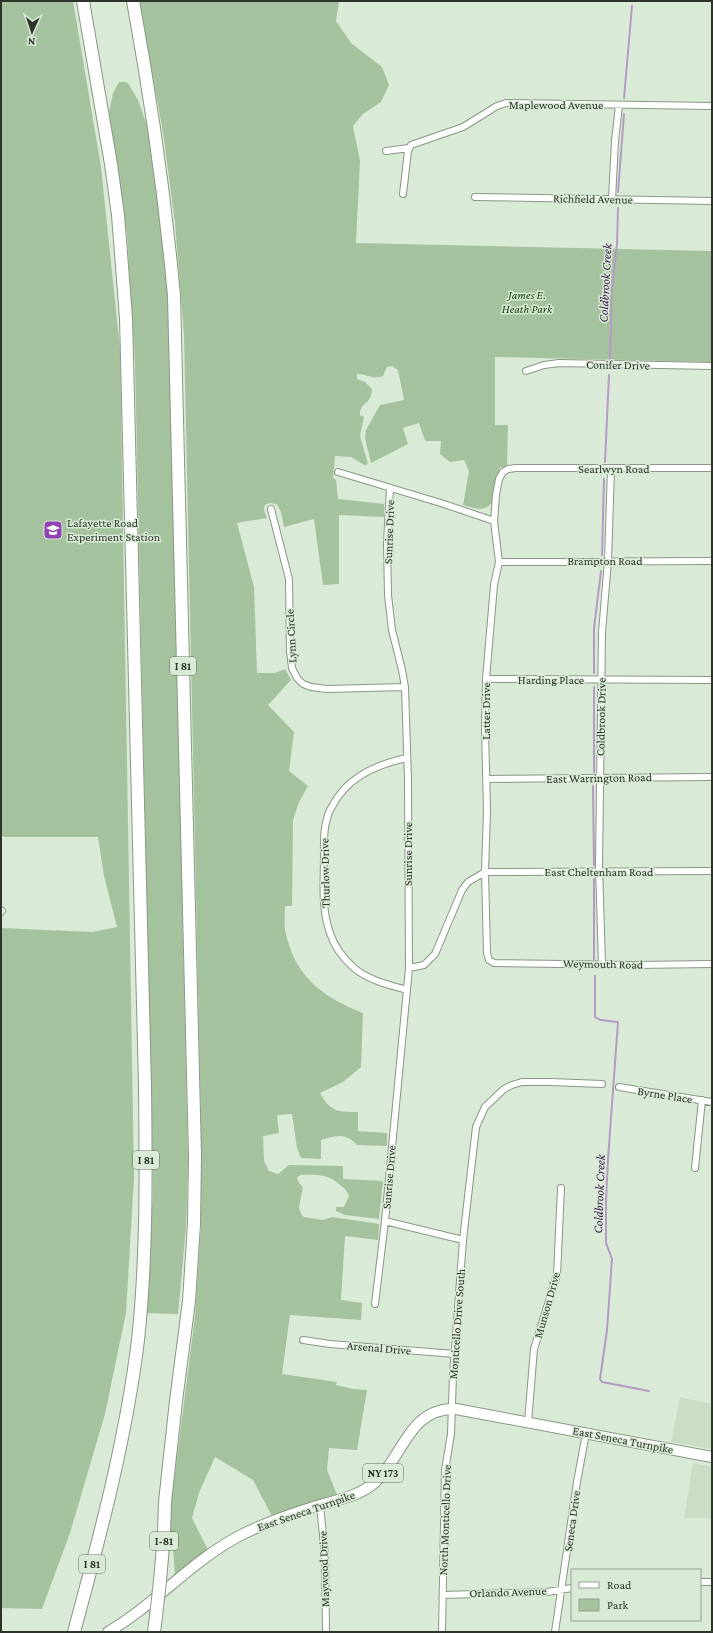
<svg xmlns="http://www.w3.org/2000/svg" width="713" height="1633" font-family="'Crimson Pro',serif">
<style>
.built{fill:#c9dec5}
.green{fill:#a5c29e}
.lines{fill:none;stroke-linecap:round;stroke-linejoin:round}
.stream{stroke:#b59ac4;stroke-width:2}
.minor-casing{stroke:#899885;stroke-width:8}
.primary-casing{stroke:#899885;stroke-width:12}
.motorway-casing{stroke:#899885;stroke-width:14}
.minor{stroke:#fff;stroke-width:6}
.primary{stroke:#fff;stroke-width:10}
.motorway{stroke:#fff;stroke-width:12}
.motorway-bridge-casing{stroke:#899885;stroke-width:14;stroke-linecap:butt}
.motorway-bridge{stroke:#fff;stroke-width:12}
.labels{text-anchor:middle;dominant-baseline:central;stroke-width:3;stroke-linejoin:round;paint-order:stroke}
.shield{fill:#d9ead6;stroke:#616b5f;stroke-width:1}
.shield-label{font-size:11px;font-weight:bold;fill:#2e342c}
.street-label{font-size:12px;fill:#2e342c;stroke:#d9ead6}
.park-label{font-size:12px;font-style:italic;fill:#103c05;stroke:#d9ead6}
.poi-label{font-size:12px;fill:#2e342c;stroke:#d9ead6;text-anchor:start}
.water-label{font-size:13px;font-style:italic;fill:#422053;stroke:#d9ead6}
</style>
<rect width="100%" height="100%" fill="#d9ead6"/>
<path class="built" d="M 680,1397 L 712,1404 L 712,1449 L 671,1442 Z
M 693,1463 L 712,1467 L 712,1518 L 684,1518 Z"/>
<path class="green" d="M 1,1 L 73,1 L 101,167 L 120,349 L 134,1178 L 126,1313 L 105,1414 L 70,1533 L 42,1609 L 1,1608 L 1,928 L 92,932 L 117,927 L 104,876 L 98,837 L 4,837 L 1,835 Z
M 139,1 L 339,1 L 336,21 L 351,43 L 382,67 L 389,85 L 381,102 L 363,114 L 353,126 L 360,161 L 356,243 L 712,251 L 712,362 L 495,357 L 495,425 L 508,425 L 507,467 L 500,467 L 492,502 C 485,513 474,508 463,505 L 469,471 L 464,460 L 450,462 L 440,454 L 441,441 L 425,441 L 419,423 L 403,428 L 408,444 L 371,463 L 365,438 L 366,430 L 380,405 L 404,400 L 398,370 L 392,366 L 387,367 L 383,376 C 371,380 368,374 357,374 L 357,379 L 365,382 L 372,389 C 372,405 359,402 360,415 L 364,417 L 360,436 L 368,464 L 364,465 L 351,457 L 335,456 L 333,478 L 336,480 L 338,499 L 384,504 L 384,517 L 339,515 L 339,584 L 323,585 L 314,519 L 284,527 L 281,512 L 277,504 L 271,503 L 266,504 C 262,509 265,513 267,518 L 237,523 L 254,587 L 257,673 L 275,673 L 285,669 L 291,680 L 268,705 L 294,732 L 289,771 L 308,786 L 299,802 L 293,820 L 292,906 L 285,906 C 285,914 284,923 285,930 C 294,976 322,997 363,1013 L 361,1067 L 343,1082 L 320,1093 C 330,1112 338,1112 358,1112 L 358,1131 L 387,1133 L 387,1146 L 357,1145 C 345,1132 336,1136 321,1140 L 321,1159 L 301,1158 L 297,1148 L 292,1114 L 277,1115 L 279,1133 L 263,1136 L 264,1161 L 269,1171 L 278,1174 L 289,1165 L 343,1166 L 343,1179 L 383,1181 L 379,1219 L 345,1215 L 336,1211 L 336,1207 L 344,1207 L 349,1196 C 347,1190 344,1188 339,1184 C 325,1173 317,1175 300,1175 L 297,1178 L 299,1183 L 303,1187 L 299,1207 L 301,1214 L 304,1217 L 323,1220 L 332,1217 L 379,1224 L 378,1240 L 345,1236 L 341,1300 L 362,1303 L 361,1320 L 290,1315 L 282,1374 L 337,1382 L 336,1385 L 353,1389 L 367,1390 L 357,1450 L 329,1448 L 327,1470 L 337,1495 L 272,1516 L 253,1480 L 215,1457 L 199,1493 L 192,1518 L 208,1550 L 175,1577 L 173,1546 L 166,1544 L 195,1316 L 201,1226 L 201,1124 L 184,335 L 175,223 L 163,132 Z
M 119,82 L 125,82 L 128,83 L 138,100 L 150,134 L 163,231 L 169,319 L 188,1162 L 186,1227 L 178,1314 L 143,1313 L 153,1196 L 152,1133 L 135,363 L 127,235 L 109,113 L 113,93 Z"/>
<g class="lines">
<path class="stream" d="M 624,98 L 632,6
M 618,192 L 624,114
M 610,359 L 612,289 L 617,244 L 618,208
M 605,462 L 609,375
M 602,555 L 604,479
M 594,673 L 594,628 L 601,571
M 594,773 L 594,687
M 593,786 L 594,865
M 594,879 L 594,959
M 595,976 L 595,1017 L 600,1020 L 618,1022 L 608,1159 L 606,1200 L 606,1243 L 612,1259 L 607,1330 L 600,1379 L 602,1382 L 649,1391"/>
<g class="minor-casing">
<path id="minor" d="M 386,151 L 409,148
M 403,194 L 408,151 L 411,145 L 463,127 L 497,106 L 506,103 L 712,106
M 475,197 L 712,201
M 612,199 L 615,141 L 619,105
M 526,371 L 544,365 L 559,363 L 712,366
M 712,468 L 516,468 L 508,469 L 503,472 L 499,479 L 496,495 L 494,521 L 499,562 L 494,585 L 486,679 L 485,728 L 487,811 L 485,872 L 487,953 L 489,960 L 494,963 L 633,965 L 712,964
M 338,472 L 444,504 L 494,521
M 271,509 L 289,579 L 290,651 L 292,668 L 297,678 L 303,684 L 311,687 L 327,689 L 405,687
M 499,562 L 712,561
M 486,679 L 712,680
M 487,779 L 712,777
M 1,912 L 2,911
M 602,965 L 599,865 L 602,632 L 608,561 L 611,469
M 409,968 L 424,965 L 435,954 L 462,890 L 468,882 L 485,872 L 712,871
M 407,990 C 389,985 368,980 354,968 C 344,959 334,946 330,933 C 321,909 324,880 324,855 C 324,843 323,830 327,819 C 328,814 330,809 333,805 C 348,776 378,764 407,758
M 619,1087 L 712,1102
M 695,1168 L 702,1100
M 385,1221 L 463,1240
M 375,1304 L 385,1221 L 409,968 L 408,780 L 405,687 L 402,670 L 392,630 L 388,595 L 387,543 L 390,488
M 303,1340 L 330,1344 L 455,1354
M 528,1422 L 534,1349 L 557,1275 L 561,1188
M 320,1505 L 325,1555 L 326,1632
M 700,1582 L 712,1582
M 444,1595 L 547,1592 L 572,1588
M 442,1632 L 445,1470 L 451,1434 L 453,1375 L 463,1240 L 476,1127 L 485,1107 L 504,1089 L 512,1085 L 522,1082 L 551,1082 L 602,1084
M 555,1632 L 577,1482 L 586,1433"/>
</g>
<g class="primary-casing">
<path id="primary" d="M 108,1632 C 156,1604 193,1559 243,1534 C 267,1522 294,1513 320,1505 C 338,1500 358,1496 373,1484 C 403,1459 408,1407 456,1409 L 712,1457"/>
</g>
<g class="motorway-casing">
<path id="motorway" d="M 133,1 C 151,99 165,197 174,296 L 195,1156 L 194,1224 L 189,1301 L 176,1401 L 165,1502 L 164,1534 L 160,1581
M 74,1632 C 100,1536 126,1439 138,1340 C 147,1256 146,1171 145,1086 L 126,318 L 118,215 L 111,164 L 83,1
M 154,1632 L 156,1616"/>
</g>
<use href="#minor" class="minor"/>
<use href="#primary" class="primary"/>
<use href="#motorway" class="motorway"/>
<g class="motorway-bridge-casing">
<path id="motorway-bridge" d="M 156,1616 L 160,1581"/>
</g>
<use href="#motorway-bridge" class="motorway-bridge"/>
</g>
<defs>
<g id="university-square" transform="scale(1)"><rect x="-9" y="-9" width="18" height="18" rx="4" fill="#9043b4" stroke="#d9ead6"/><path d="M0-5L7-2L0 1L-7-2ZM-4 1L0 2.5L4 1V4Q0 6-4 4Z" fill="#fff"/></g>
</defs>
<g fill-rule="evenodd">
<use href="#university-square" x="53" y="530"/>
</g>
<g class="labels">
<g class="shield">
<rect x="170" y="657" width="26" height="18" rx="3"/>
<rect x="133" y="1151" width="26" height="18" rx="3"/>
<rect x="363" y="1464" width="40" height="18" rx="3"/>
<rect x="150" y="1532" width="28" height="18" rx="3"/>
<rect x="79" y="1555" width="26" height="18" rx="3"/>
</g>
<g class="shield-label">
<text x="183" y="666">I 81</text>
<text x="146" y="1160">I 81</text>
<text x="383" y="1473">NY 173</text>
<text x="164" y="1541">I-81</text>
<text x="92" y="1564">I 81</text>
</g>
<g class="street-label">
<text x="556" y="105">Maplewood Avenue</text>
<text transform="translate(593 199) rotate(1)">Richfield Avenue</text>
<text transform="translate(618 365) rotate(1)">Conifer Drive</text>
<text x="614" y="469">Searlwyn Road</text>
<text transform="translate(389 532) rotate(-88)">Sunrise Drive</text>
<text x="605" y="561">Brampton Road</text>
<text transform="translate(291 636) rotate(-93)">Lynn Circle</text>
<text x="551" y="680">Harding Place</text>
<text transform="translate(486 711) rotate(-90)">Latter Drive</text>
<text transform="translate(601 717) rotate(-89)">Coldbrook Drive</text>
<text transform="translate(599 778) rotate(-1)">East Warrington Road</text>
<text transform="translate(408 854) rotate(-90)">Sunrise Drive</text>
<text x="599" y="872">East Cheltenham Road</text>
<text transform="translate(325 873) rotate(-91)">Thurlow Drive</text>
<text transform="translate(603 964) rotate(1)">Weymouth Road</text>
<text transform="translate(665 1095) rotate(9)">Byrne Place</text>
<text transform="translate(389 1177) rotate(-85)">Sunrise Drive</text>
<text transform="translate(547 1305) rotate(-74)">Munson Drive</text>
<text transform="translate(457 1324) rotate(-86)">Monticello Drive South</text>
<text transform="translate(379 1348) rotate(5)">Arsenal Drive</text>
<text transform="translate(623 1440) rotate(11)">East Seneca Turnpike</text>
<text transform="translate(306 1511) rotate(-19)">East Seneca Turnpike</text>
<text transform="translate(445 1520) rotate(-88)">North Monticello Drive</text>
<text transform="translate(572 1521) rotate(-82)">Seneca Drive</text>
<text transform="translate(324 1569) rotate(-92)">Maywood Drive</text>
<text transform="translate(508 1592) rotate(-2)">Orlando Avenue</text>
</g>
<g class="park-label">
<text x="527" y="295">James E.<tspan x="527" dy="14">Heath Park</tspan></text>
</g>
<g class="poi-label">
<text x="67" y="523">Lafayette Road<tspan x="67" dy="14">Experiment Station</tspan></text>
</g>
<g class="water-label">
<text transform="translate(605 283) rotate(-87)">Coldbrook Creek</text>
<text transform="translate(599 1194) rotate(-88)">Coldbrook Creek</text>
</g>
</g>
<rect width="713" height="1633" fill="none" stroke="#2e342c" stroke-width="4"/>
<rect x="571" y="1569" width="130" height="52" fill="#d9ead6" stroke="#95a192"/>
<rect x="579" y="1582" width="20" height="6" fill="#ffffff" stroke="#95a192"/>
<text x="607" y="1589" font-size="12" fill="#2e342c">Road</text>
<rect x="579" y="1599" width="20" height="12" fill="#a5c29e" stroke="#95a192"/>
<text x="607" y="1609" font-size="12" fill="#2e342c">Park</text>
<g transform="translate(32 32) rotate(183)" stroke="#d9ead6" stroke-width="3" paint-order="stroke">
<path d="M0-3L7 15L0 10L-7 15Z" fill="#2e342c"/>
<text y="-6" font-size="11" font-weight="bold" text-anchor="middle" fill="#2e342c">N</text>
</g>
</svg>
